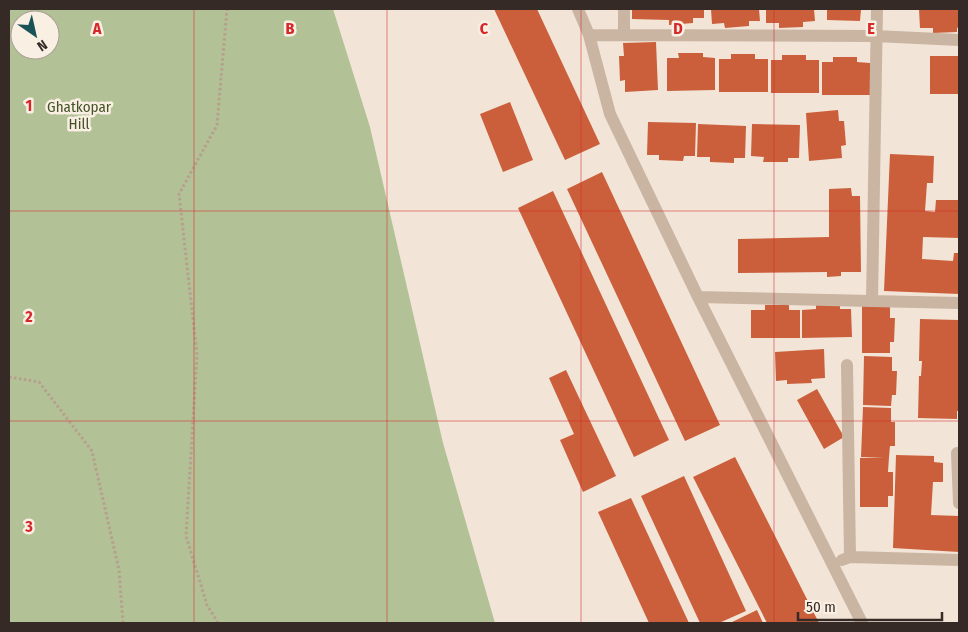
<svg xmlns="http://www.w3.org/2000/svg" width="968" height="632" font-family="'Fira Sans Condensed',sans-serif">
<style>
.green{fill:#b3c197;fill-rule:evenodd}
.building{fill:#cb5f3b}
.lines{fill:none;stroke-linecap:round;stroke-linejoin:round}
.path{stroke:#b69f8d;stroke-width:3;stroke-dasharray:2.5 2.5;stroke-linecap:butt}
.minor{stroke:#cab5a3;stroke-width:12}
.grid{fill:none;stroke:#d62828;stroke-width:1;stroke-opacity:0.55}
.labels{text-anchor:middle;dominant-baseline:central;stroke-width:5;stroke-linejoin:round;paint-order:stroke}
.park-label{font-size:15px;fill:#445428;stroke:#faefe3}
.grid-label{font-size:16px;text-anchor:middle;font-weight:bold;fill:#d62828;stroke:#faefe3;stroke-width:5;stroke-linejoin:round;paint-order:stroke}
</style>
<rect width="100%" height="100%" fill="#f2e5d7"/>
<path class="green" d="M 9,9 L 333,9 L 370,127 L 443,443 L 495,623 L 9,623 ZM 20,20 L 50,20 L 50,50 L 20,50 Z"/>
<path class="building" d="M 494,9 L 537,9 L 600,144 L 565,160 Z
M 632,9 L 704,9 L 704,18 L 693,18 L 693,23 L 669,25 L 669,20 L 632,19 Z
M 711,9 L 759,9 L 760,21 L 749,21 L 749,26 L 725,28 L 724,23 L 712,24 Z
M 766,9 L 814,9 L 815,21 L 803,22 L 803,27 L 779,28 L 779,23 L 766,23 Z
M 827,9 L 861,9 L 860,21 L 827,20 Z
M 919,9 L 959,9 L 959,27 L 957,28 L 957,32 L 933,33 L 933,28 L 920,28 Z
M 656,42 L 658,90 L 625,92 L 625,80 L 620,81 L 619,56 L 624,56 L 623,43 Z
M 678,53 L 703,53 L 703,57 L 715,58 L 715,90 L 667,91 L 667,58 L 679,58 Z
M 731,54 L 755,54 L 755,59 L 768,59 L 768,92 L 719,92 L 719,59 L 731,59 Z
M 782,55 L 806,55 L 806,60 L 819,60 L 819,93 L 771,93 L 771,60 L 782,60 Z
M 930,56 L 959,56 L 959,94 L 930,94 Z
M 833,57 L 857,57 L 857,62 L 870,63 L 870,95 L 822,95 L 822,62 L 833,62 Z
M 510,102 L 533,160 L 503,172 L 480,114 Z
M 838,110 L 839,121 L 844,121 L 846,145 L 841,146 L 842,158 L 809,161 L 806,113 Z
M 648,122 L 696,123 L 695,156 L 684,156 L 683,161 L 659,160 L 659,155 L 647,155 Z
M 698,124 L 746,126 L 745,158 L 734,158 L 734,163 L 710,162 L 710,157 L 697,157 Z
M 752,124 L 800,125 L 799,158 L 788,158 L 788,162 L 763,162 L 764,157 L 751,156 Z
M 890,154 L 934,156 L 933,183 L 927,183 L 925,211 L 935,212 L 936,200 L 959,200 L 959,238 L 923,237 L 922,259 L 953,261 L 954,253 L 959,253 L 959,294 L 884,291 Z
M 602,172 L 720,425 L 685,441 L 567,189 Z
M 851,188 L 852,196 L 860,196 L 861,272 L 841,272 L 841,276 L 827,277 L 827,272 L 738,273 L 738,239 L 829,237 L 829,189 Z
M 553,191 L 669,440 L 634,457 L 518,208 Z
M 862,304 L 890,304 L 890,318 L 895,318 L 894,342 L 890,342 L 890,353 L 862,353 Z
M 765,305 L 789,305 L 789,310 L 800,310 L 800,338 L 751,338 L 751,310 L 765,310 Z
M 816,305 L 840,305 L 840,309 L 851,309 L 852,337 L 802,338 L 802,310 L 816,309 Z
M 920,319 L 958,320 L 959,411 L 957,411 L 957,419 L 918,418 L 919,376 L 921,376 L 922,361 L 919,361 Z
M 824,349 L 825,378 L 811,379 L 812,383 L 787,384 L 787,380 L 776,381 L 775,352 Z
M 864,356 L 892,357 L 892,371 L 897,371 L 896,395 L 892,395 L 891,406 L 863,405 Z
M 566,370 L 616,476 L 583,492 L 560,440 L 574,434 L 549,378 Z
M 817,389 L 844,437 L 824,449 L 797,400 Z
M 863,407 L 891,408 L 891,422 L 895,422 L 895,446 L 890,446 L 889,457 L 888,472 L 893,472 L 893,496 L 888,496 L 888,507 L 860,507 L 860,458 L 884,458 L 861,457 Z
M 896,455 L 934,456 L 934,462 L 943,463 L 943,482 L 933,482 L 931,515 L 959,516 L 959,552 L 893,548 Z
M 735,457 L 819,623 L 767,623 L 693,477 Z
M 684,476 L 746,611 L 719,623 L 700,623 L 641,496 Z
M 631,498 L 689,623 L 649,623 L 598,512 Z
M 757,610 L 763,623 L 730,623 Z"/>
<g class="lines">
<path class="path" d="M 9,377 L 39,382 L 92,451 L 119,570 L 123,623
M 218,623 L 207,605 L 186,536 L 197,355 L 179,194 L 217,125 L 227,9"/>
<path class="minor" d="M 578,9 L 589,35 L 610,114 L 698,297 L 862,623
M 624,34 L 624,9
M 589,35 L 875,36 L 959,40
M 698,297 L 959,303
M 872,301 L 877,9
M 847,365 L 850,557
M 957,453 L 959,503
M 842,560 L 850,557 L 959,560"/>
</g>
<path class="grid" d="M 194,9 L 194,623M 387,9 L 387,623M 581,9 L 581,623M 774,9 L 774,623M 9,211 L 959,211M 9,421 L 959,421"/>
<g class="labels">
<g class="park-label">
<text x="79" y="107">Ghatkopar<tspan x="79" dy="17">Hill</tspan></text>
</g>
</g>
<g class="grid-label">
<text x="97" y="34">A</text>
<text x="290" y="34">B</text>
<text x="484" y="34">C</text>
<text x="678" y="34">D</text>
<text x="871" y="34">E</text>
<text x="29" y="111">1</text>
<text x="29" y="322">2</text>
<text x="29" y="532">3</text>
</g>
<rect width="968" height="632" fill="none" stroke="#352a25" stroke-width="20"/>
<g transform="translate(35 35) rotate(146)"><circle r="24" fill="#faefe3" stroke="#aba097"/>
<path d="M0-4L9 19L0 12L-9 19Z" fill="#195358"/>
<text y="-8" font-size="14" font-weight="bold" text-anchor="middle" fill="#352a25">N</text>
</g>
<path d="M798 612v8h144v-8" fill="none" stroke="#352a25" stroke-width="2.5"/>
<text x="806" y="612" font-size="15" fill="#352a25" stroke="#faefe3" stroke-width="4" paint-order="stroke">50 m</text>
</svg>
